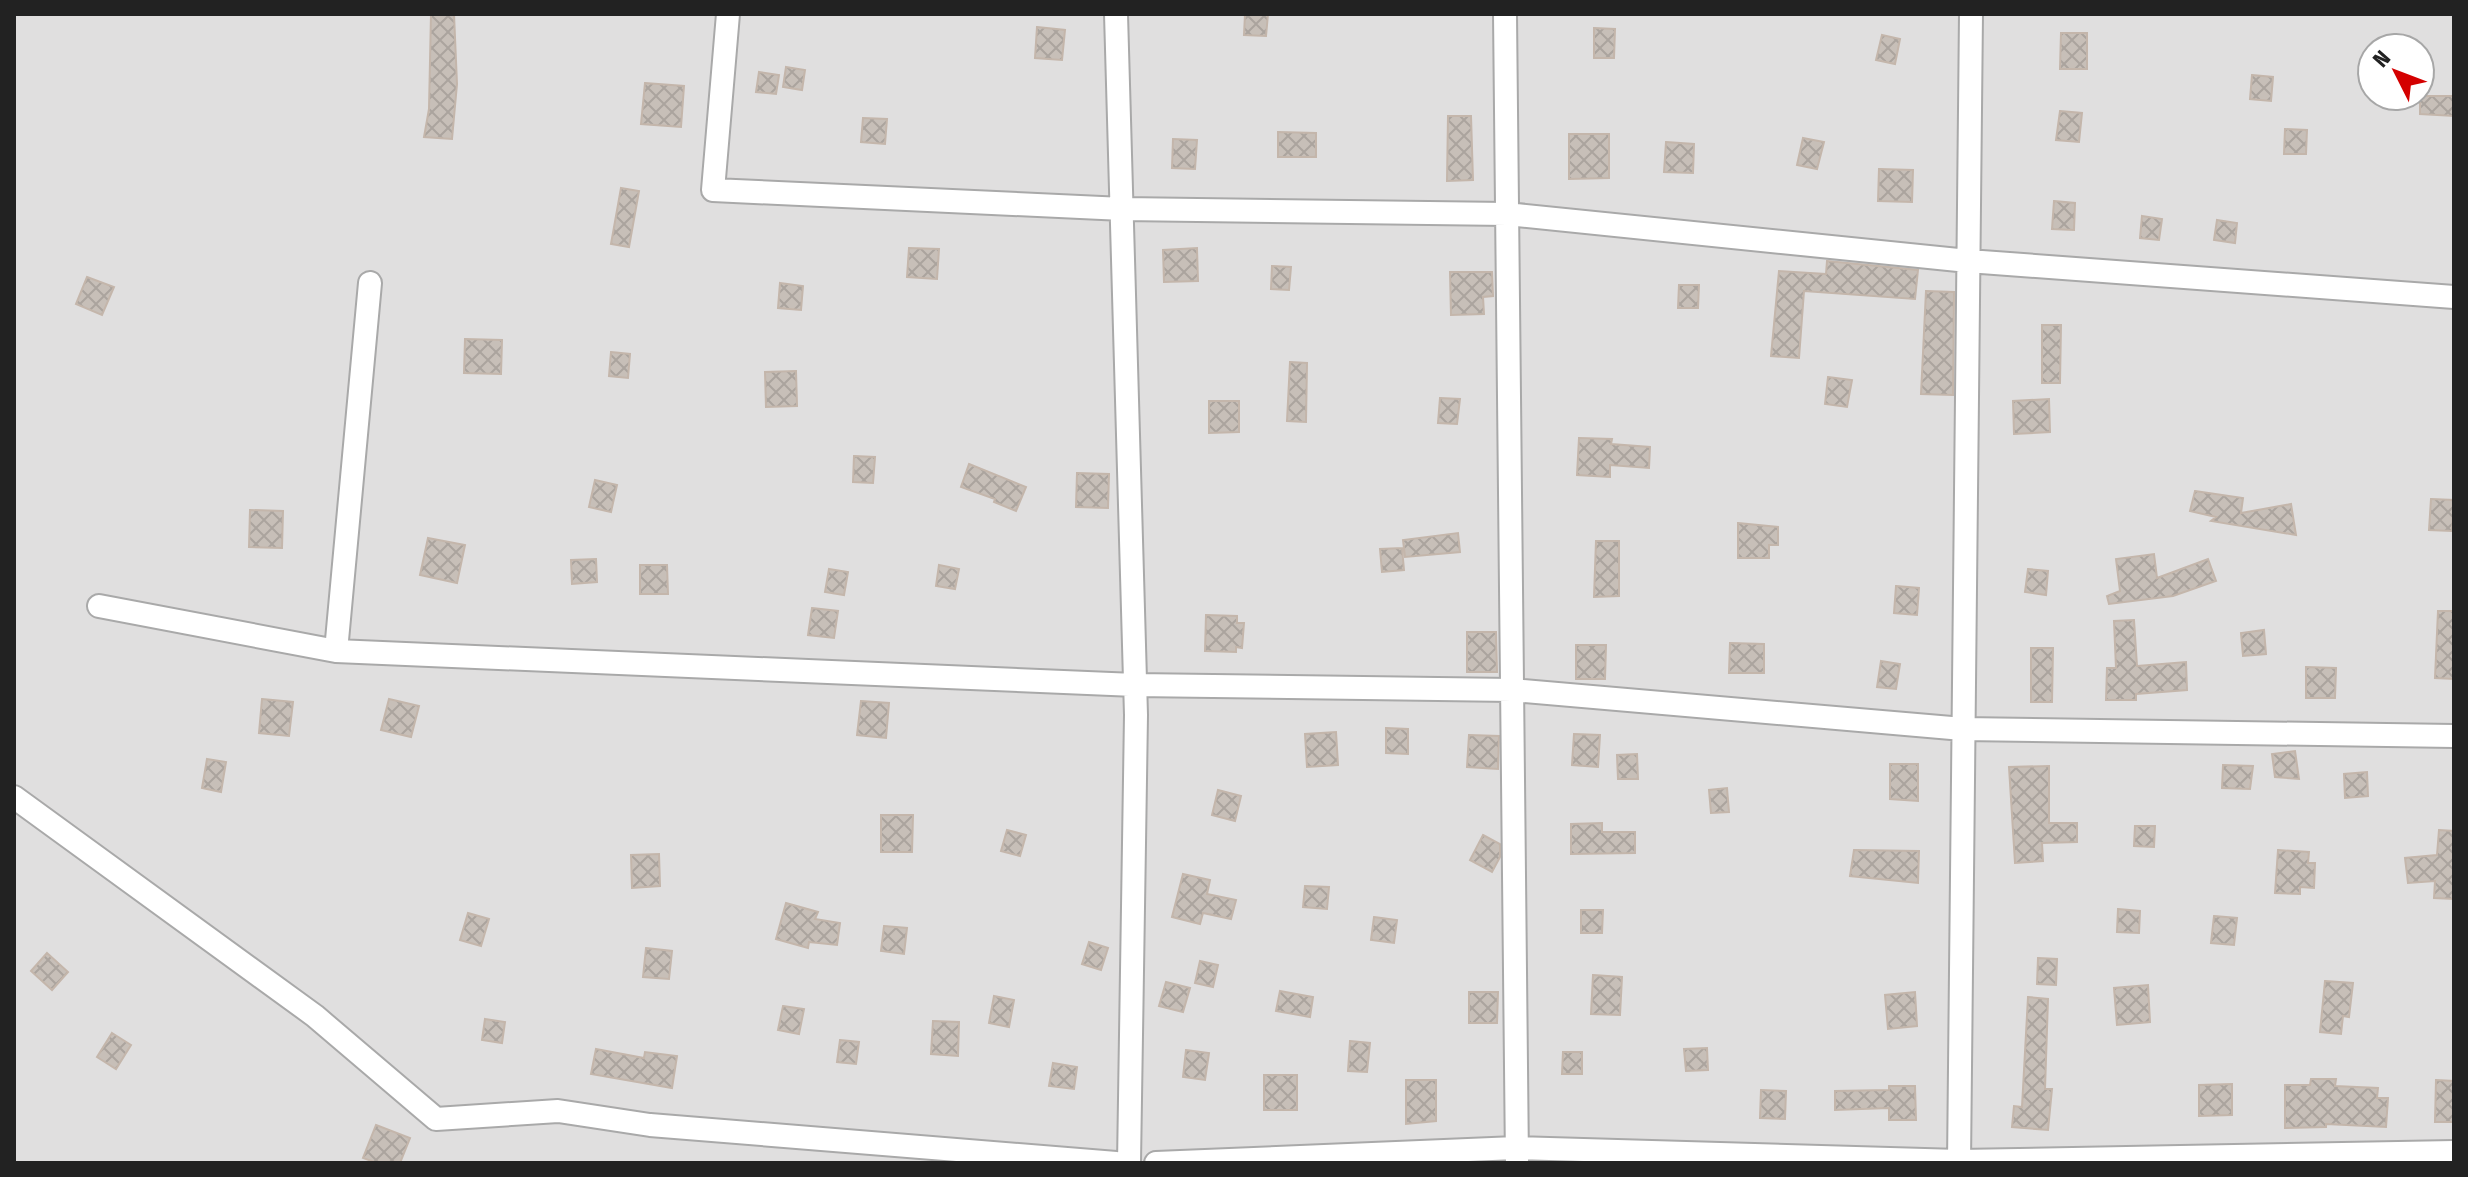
<svg xmlns="http://www.w3.org/2000/svg" width="2468" height="1177" font-family="'Fira Sans Condensed',sans-serif">
<style>
.residential{fill:#e0dfdf;fill-rule:evenodd}
.building{fill:url(#building-cross-hatch);stroke:#c4b6ab;stroke-width:2}
.lines{fill:none;stroke-linecap:round;stroke-linejoin:round}
.minor-casing{stroke:#a9a9a9;stroke-width:26}
.minor{stroke:#fff;stroke-width:22}
</style>
<defs>
<pattern id="building-cross-hatch" width="8" height="8" patternUnits="userSpaceOnUse" patternTransform="scale(2)"><rect width="8" height="8" fill="#c7bfb8"/><path d="M0 0l8 8M0 8l8-8" fill="none" stroke="#aba49e"/></pattern>
</defs>
<rect width="100%" height="100%" fill="#f2efe9"/>
<path class="residential" d="M 14,14 L 2454,14 L 2454,1163 L 14,1163 ZM 2372,48 L 2420,48 L 2420,96 L 2372,96 Z"/>
<path class="building" d="M 431,14 L 454,14 L 457,84 L 452,139 L 424,137 L 429,109 Z
M 1245,14 L 1268,14 L 1266,36 L 1244,35 Z
M 1037,27 L 1065,30 L 1062,60 L 1035,58 Z
M 1594,28 L 1615,29 L 1614,58 L 1594,58 Z
M 2061,33 L 2087,33 L 2087,69 L 2060,69 Z
M 1882,35 L 1900,39 L 1895,64 L 1876,60 Z
M 786,67 L 805,70 L 802,90 L 783,87 Z
M 759,72 L 779,75 L 776,94 L 756,92 Z
M 2252,75 L 2273,77 L 2271,101 L 2250,99 Z
M 645,83 L 684,86 L 681,127 L 641,124 Z
M 2420,96 L 2454,96 L 2454,116 L 2420,114 Z
M 2060,111 L 2082,113 L 2079,142 L 2056,140 Z
M 1448,116 L 1471,116 L 1473,180 L 1447,181 Z
M 863,118 L 887,119 L 885,144 L 861,142 Z
M 2285,129 L 2307,130 L 2306,154 L 2284,154 Z
M 1278,132 L 1316,133 L 1316,157 L 1278,157 Z
M 1569,134 L 1609,134 L 1609,178 L 1569,179 Z
M 1803,138 L 1824,142 L 1817,169 L 1797,165 Z
M 1173,139 L 1197,140 L 1195,169 L 1172,168 Z
M 1666,142 L 1694,144 L 1693,173 L 1664,172 Z
M 1879,169 L 1913,170 L 1912,202 L 1878,201 Z
M 621,188 L 639,191 L 629,247 L 611,244 Z
M 2054,201 L 2075,203 L 2074,230 L 2052,229 Z
M 2142,216 L 2162,219 L 2159,240 L 2140,238 Z
M 2217,220 L 2237,223 L 2235,243 L 2214,240 Z
M 909,248 L 939,249 L 937,279 L 907,277 Z
M 1197,248 L 1198,281 L 1164,282 L 1163,250 Z
M 1827,261 L 1918,270 L 1915,299 L 1804,291 L 1799,358 L 1771,356 L 1779,271 L 1826,274 Z
M 1272,266 L 1291,267 L 1289,290 L 1271,289 Z
M 1450,272 L 1492,272 L 1493,296 L 1483,297 L 1484,314 L 1451,315 Z
M 87,277 L 114,287 L 102,315 L 76,304 Z
M 780,283 L 803,286 L 801,310 L 778,308 Z
M 1679,285 L 1699,285 L 1698,308 L 1678,308 Z
M 1926,291 L 1954,292 L 1953,395 L 1921,394 Z
M 2042,325 L 2061,325 L 2060,383 L 2042,383 Z
M 465,339 L 502,340 L 501,374 L 464,373 Z
M 611,352 L 630,354 L 628,378 L 609,376 Z
M 1290,362 L 1307,363 L 1306,422 L 1287,421 Z
M 796,371 L 797,406 L 766,407 L 765,372 Z
M 1828,377 L 1852,380 L 1847,407 L 1825,404 Z
M 1440,398 L 1460,399 L 1457,424 L 1438,423 Z
M 2049,399 L 2050,432 L 2014,434 L 2013,401 Z
M 1209,401 L 1239,401 L 1239,432 L 1209,433 Z
M 1579,438 L 1612,439 L 1611,444 L 1650,447 L 1649,468 L 1610,465 L 1610,477 L 1577,475 Z
M 854,456 L 875,457 L 873,483 L 853,482 Z
M 969,464 L 1026,487 L 1016,511 L 994,502 L 995,499 L 961,487 Z
M 1077,473 L 1109,474 L 1108,508 L 1076,507 Z
M 595,480 L 617,485 L 611,512 L 589,507 Z
M 2195,491 L 2243,498 L 2241,513 L 2291,504 L 2296,535 L 2211,521 L 2216,517 L 2190,511 Z
M 2431,499 L 2454,500 L 2452,531 L 2429,530 Z
M 250,510 L 283,511 L 282,548 L 249,547 Z
M 1738,523 L 1778,527 L 1778,545 L 1769,545 L 1769,558 L 1738,558 Z
M 1458,533 L 1460,552 L 1405,557 L 1403,540 Z
M 428,538 L 465,545 L 457,583 L 420,575 Z
M 1596,541 L 1619,541 L 1619,596 L 1594,597 Z
M 1402,548 L 1404,570 L 1382,572 L 1380,549 Z
M 2154,554 L 2157,578 L 2208,559 L 2216,581 L 2173,596 L 2109,604 L 2107,596 L 2120,591 L 2116,559 Z
M 596,559 L 597,582 L 572,584 L 571,560 Z
M 640,565 L 667,565 L 668,594 L 640,594 Z
M 939,565 L 959,569 L 955,589 L 936,586 Z
M 829,569 L 848,572 L 844,595 L 825,592 Z
M 2028,569 L 2048,571 L 2046,595 L 2025,592 Z
M 1896,586 L 1919,588 L 1917,615 L 1894,613 Z
M 812,608 L 838,611 L 834,638 L 808,635 Z
M 2438,611 L 2454,611 L 2454,679 L 2435,678 Z
M 1206,615 L 1237,616 L 1237,623 L 1244,623 L 1242,648 L 1236,647 L 1236,652 L 1205,651 Z
M 2134,620 L 2137,666 L 2186,662 L 2187,690 L 2136,694 L 2136,700 L 2106,700 L 2107,668 L 2116,668 L 2114,621 Z
M 2264,630 L 2266,654 L 2243,656 L 2241,633 Z
M 1467,632 L 1496,632 L 1497,672 L 1467,672 Z
M 1730,643 L 1764,644 L 1764,673 L 1729,673 Z
M 1576,645 L 1606,645 L 1605,679 L 1576,679 Z
M 2031,648 L 2053,648 L 2052,702 L 2031,702 Z
M 1881,661 L 1900,664 L 1896,689 L 1877,687 Z
M 2306,667 L 2336,668 L 2335,698 L 2306,698 Z
M 262,699 L 293,702 L 289,736 L 259,733 Z
M 389,699 L 419,706 L 411,737 L 381,730 Z
M 861,701 L 889,703 L 886,738 L 857,735 Z
M 1386,728 L 1408,729 L 1408,754 L 1386,753 Z
M 1336,732 L 1338,765 L 1307,767 L 1305,734 Z
M 1574,734 L 1600,735 L 1598,767 L 1572,765 Z
M 1469,735 L 1499,736 L 1498,769 L 1467,767 Z
M 2295,751 L 2299,779 L 2275,777 L 2272,754 Z
M 1637,754 L 1638,779 L 1618,779 L 1617,755 Z
M 207,759 L 226,762 L 221,792 L 202,788 Z
M 1890,764 L 1918,764 L 1918,801 L 1890,799 Z
M 2223,765 L 2253,766 L 2250,789 L 2222,788 Z
M 2049,766 L 2049,823 L 2077,823 L 2077,842 L 2042,843 L 2043,861 L 2015,863 L 2009,767 Z
M 2367,772 L 2368,796 L 2345,798 L 2344,774 Z
M 1727,788 L 1729,812 L 1711,813 L 1709,790 Z
M 1218,790 L 1241,796 L 1235,821 L 1212,815 Z
M 881,815 L 913,815 L 912,852 L 881,852 Z
M 1602,823 L 1602,832 L 1635,832 L 1635,853 L 1571,854 L 1571,824 Z
M 2135,826 L 2155,826 L 2154,847 L 2134,846 Z
M 1007,830 L 1026,835 L 1020,856 L 1001,851 Z
M 2439,830 L 2454,831 L 2454,899 L 2434,898 L 2435,881 L 2408,883 L 2405,858 L 2437,855 Z
M 1483,835 L 1500,844 L 1500,857 L 1492,872 L 1470,860 Z
M 1854,850 L 1919,851 L 1918,883 L 1850,876 Z
M 2278,850 L 2309,852 L 2308,863 L 2315,863 L 2314,888 L 2300,887 L 2300,894 L 2275,893 Z
M 659,854 L 660,886 L 632,888 L 631,855 Z
M 1183,874 L 1210,880 L 1207,894 L 1236,900 L 1231,919 L 1203,913 L 1200,924 L 1172,917 Z
M 1305,886 L 1329,887 L 1327,909 L 1303,907 Z
M 786,903 L 818,912 L 815,919 L 840,923 L 837,945 L 809,942 L 808,948 L 776,939 Z
M 2118,909 L 2140,911 L 2139,933 L 2117,932 Z
M 1581,910 L 1603,910 L 1602,933 L 1581,933 Z
M 468,913 L 489,919 L 481,946 L 460,940 Z
M 2214,916 L 2237,918 L 2234,945 L 2211,943 Z
M 1374,917 L 1397,920 L 1394,943 L 1371,940 Z
M 884,926 L 907,928 L 904,954 L 881,951 Z
M 1089,942 L 1108,948 L 1101,970 L 1082,964 Z
M 646,948 L 672,951 L 669,979 L 643,977 Z
M 47,953 L 68,972 L 52,990 L 31,971 Z
M 2038,958 L 2057,959 L 2056,985 L 2037,984 Z
M 1200,961 L 1218,965 L 1213,987 L 1195,983 Z
M 1593,975 L 1622,977 L 1620,1015 L 1591,1014 Z
M 2325,981 L 2353,983 L 2349,1017 L 2343,1016 L 2341,1034 L 2320,1032 Z
M 1166,982 L 1190,988 L 1183,1012 L 1159,1006 Z
M 2148,985 L 2150,1022 L 2117,1025 L 2114,988 Z
M 1280,991 L 1313,997 L 1310,1017 L 1276,1011 Z
M 1469,992 L 1498,992 L 1497,1023 L 1469,1023 Z
M 1915,992 L 1917,1026 L 1888,1029 L 1885,995 Z
M 994,996 L 1014,1000 L 1009,1027 L 989,1023 Z
M 2028,997 L 2048,999 L 2045,1089 L 2052,1089 L 2048,1130 L 2012,1127 L 2014,1106 L 2022,1107 Z
M 783,1006 L 804,1009 L 799,1034 L 778,1030 Z
M 485,1019 L 505,1022 L 502,1043 L 482,1040 Z
M 933,1021 L 959,1022 L 958,1056 L 931,1054 Z
M 112,1033 L 131,1045 L 116,1069 L 97,1057 Z
M 840,1040 L 859,1042 L 856,1064 L 837,1062 Z
M 1350,1041 L 1370,1043 L 1367,1072 L 1348,1071 Z
M 1707,1048 L 1708,1070 L 1686,1071 L 1684,1049 Z
M 596,1049 L 644,1058 L 645,1052 L 677,1056 L 672,1088 L 591,1074 Z
M 1186,1050 L 1209,1053 L 1205,1080 L 1183,1077 Z
M 1563,1052 L 1582,1052 L 1582,1074 L 1562,1074 Z
M 1053,1063 L 1077,1067 L 1074,1089 L 1049,1086 Z
M 1264,1075 L 1297,1075 L 1297,1110 L 1264,1110 Z
M 2311,1079 L 2336,1079 L 2335,1086 L 2378,1088 L 2377,1098 L 2388,1098 L 2386,1127 L 2326,1124 L 2326,1127 L 2285,1128 L 2285,1085 L 2310,1085 Z
M 1406,1080 L 1436,1080 L 1436,1121 L 1406,1124 Z
M 2436,1080 L 2454,1081 L 2454,1122 L 2435,1122 Z
M 2232,1084 L 2232,1115 L 2199,1116 L 2199,1085 Z
M 1889,1086 L 1915,1086 L 1916,1120 L 1889,1120 L 1889,1108 L 1835,1110 L 1835,1091 L 1889,1090 Z
M 1761,1090 L 1786,1091 L 1785,1119 L 1760,1118 Z
M 376,1125 L 410,1138 L 400,1163 L 377,1163 L 363,1158 Z"/>
<g class="lines">
<g class="minor-casing">
<path id="minor" d="M 728,14 L 713,190 L 1123,209 L 1507,214 L 1968,261 L 2454,297
M 1116,14 L 1136,715 L 1129,1163
M 1505,14 L 1517,1162
M 99,606 L 336,651 L 1135,685 L 1512,690 L 1963,729 L 2454,736
M 336,651 L 370,283
M 14,797 L 315,1016 L 436,1119 L 558,1111 L 650,1125 L 1116,1163
M 1156,1163 L 1516,1148 L 1959,1161 L 2454,1152
M 1959,1163 L 1971,14"/>
</g>
<use href="#minor" class="minor"/>
</g>
<rect width="2468" height="1177" fill="none" stroke="#222222" stroke-width="32"/>
<g transform="translate(2396 72) rotate(312)"><circle r="38" fill="#ffffff" stroke="#a7a7a7" stroke-width="2"/>
<path d="M0-6L14 30L0 20L-14 30Z" fill="#d40000"/>
<text y="-12" font-size="22" font-weight="bold" text-anchor="middle" fill="#222222">N</text>
</g>
</svg>
